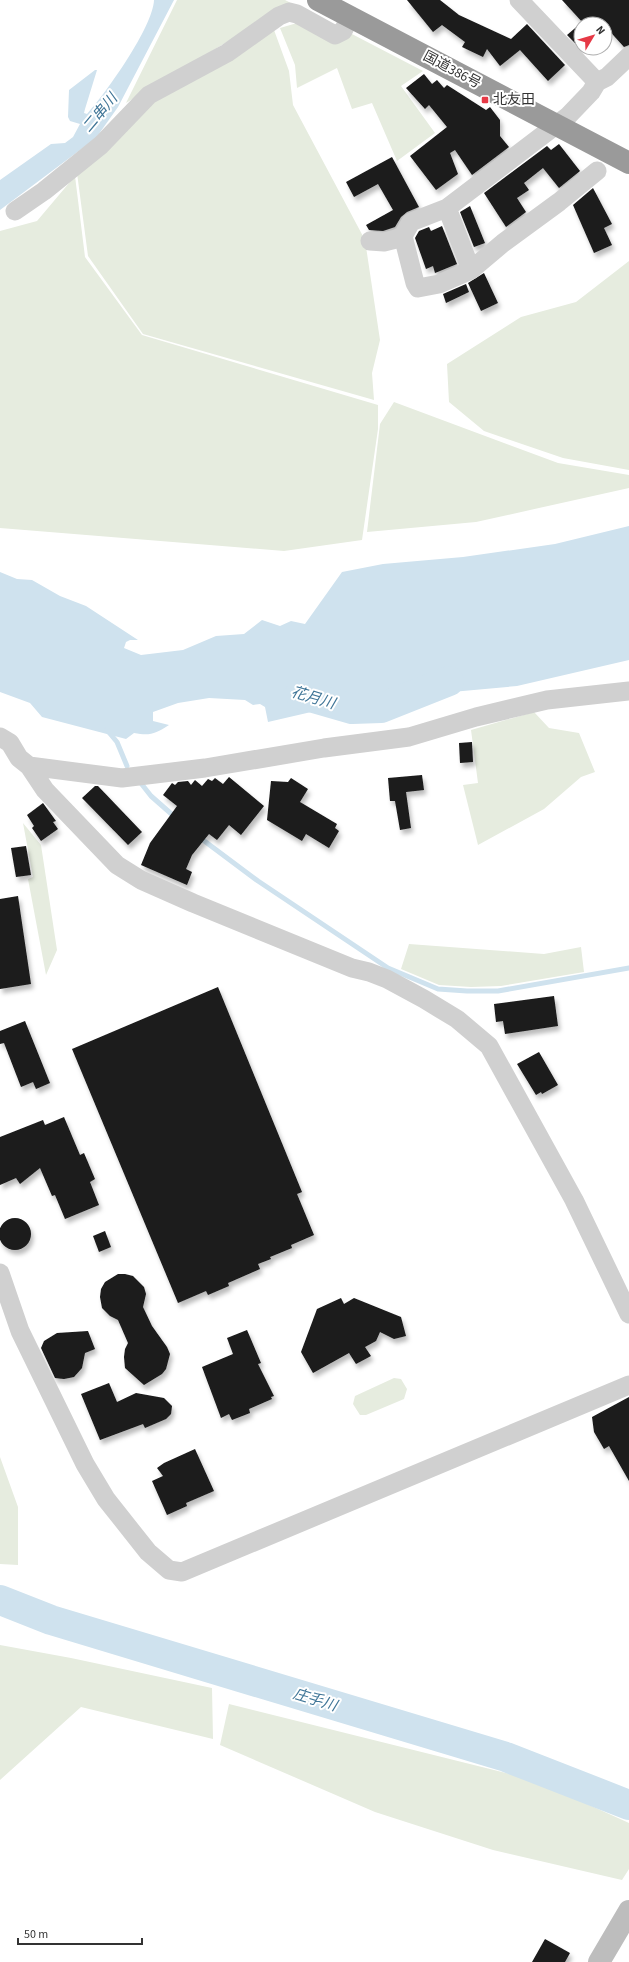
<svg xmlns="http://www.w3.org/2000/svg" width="629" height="1962" font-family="'Source Sans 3','Noto Sans JP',sans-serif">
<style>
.green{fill:#e6ecdf}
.water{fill:#cfe2ee}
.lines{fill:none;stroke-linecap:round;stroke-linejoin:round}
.stream{stroke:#cfe2ee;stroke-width:5}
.river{stroke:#cfe2ee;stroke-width:30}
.building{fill:#1a1a1a;filter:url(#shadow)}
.street{stroke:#d0d0d0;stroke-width:19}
.secondary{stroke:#bdbdbd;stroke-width:22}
.highway{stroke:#9a9a9a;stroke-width:22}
.poi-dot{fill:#e63946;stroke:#fff;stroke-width:1.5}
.labels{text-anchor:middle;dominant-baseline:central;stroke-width:4;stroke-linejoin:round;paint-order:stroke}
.street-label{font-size:14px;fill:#333;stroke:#fff}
.poi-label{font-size:14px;fill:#333;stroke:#fff;text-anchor:start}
.water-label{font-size:15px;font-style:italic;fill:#3f7597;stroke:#fff}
</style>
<defs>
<filter id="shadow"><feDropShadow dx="2.5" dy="4.5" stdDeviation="2" flood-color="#0004"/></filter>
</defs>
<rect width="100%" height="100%" fill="#fff"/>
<path class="green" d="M 177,0 L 285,0 L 291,3 L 126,103 Z
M 297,23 L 350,33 L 423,71 L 401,86 L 435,133 L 397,161 L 372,103 L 352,109 L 337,68 L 297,88 L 295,65 L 280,28 Z
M 274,30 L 289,71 L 293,105 L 365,240 L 380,340 L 372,373 L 374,400 L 143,334 L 88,256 L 77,173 L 159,95 Z
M 75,176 L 85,257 L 142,335 L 378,405 L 378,429 L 362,540 L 284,551 L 0,528 L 0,231 L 37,221 Z
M 629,261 L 629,470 L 563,458 L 484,431 L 449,402 L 447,364 L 521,317 L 576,302 Z
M 394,402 L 558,463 L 629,475 L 629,488 L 476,522 L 367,532 L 380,424 Z
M 534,712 L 549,728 L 579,733 L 595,772 L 581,777 L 544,809 L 478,845 L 463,785 L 478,783 L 471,730 Z
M 23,823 L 41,845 L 57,950 L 46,975 L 28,879 L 33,877 Z
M 409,944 L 544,954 L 581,947 L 584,972 L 501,986 L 471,987 L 439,985 L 401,969 Z
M 394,1378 L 401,1379 L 407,1389 L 404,1399 L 366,1415 L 360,1415 L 353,1404 L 355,1396 Z
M 0,1457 L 18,1507 L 18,1565 L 0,1564 Z
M 0,1645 L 71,1658 L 212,1688 L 213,1739 L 81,1707 L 0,1780 Z
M 229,1704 L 534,1780 L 629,1823 L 629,1869 L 622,1880 L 493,1850 L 375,1812 L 220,1745 Z"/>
<path class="water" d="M 154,0 L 174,0 L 118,107 L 96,138 L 0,210 L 0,180 L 51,144 L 65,143 L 73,137 L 80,124 L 70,121 L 68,117 L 69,90 L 95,70 L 97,70 L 85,109 L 84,113 L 87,114 C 106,93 153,27 154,0 Z
M 629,526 L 629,660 L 517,686 L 363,700 L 268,722 L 265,707 L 260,704 L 253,705 L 245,700 L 209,698 L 178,703 L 153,712 L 153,721 L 169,725 C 155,734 150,736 134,733 L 126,739 L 42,717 L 30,703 L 0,692 L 0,572 L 17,579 L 32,580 L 60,596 L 86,606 L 138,640 L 130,640 L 126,642 L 124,648 L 141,655 L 183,650 L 216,636 L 244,634 L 262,620 L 280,626 L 291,621 L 305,624 L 342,572 L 383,564 L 463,557 L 555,544 Z"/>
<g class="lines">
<path class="stream" d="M 107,730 L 117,742 L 127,766
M 140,782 L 151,796 L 176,818
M 199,837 L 258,881 L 388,968 L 438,989 L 467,991 L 498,991 L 629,968"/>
<path class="river" d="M 300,694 L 352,709 L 381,708 L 449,681
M 0,1600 L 51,1620 L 506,1757 L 629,1805"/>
</g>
<path class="building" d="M 407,0 L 440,0 L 459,15 L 511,39 L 527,24 L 565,65 L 548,81 L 520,50 L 500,66 L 487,49 L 483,57 L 462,47 L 465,42 L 442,25 L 433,32 Z
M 562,0 L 629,0 L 629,45 L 624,47 L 605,26 L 605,24 L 584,24 Z
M 581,23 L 581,49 L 567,35 Z
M 424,74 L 432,84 L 437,80 L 444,88 L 447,85 L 486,110 L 490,107 L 500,120 L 500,136 L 509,147 L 472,175 L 455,150 L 450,153 L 458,174 L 436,190 L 410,156 L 447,127 L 429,105 L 425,109 L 406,88 Z
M 559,144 L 580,171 L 559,188 L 543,168 L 524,183 L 529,190 L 517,198 L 526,212 L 506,227 L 484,193 L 547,146 L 551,150 Z
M 392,157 L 419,207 L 407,212 L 401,217 L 395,227 L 383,231 L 369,230 L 366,225 L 393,210 L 378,184 L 354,197 L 346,182 Z
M 593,188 L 612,224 L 604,228 L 612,245 L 594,253 L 573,205 Z
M 470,206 L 485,243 L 474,247 L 460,212 Z
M 442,226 L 457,264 L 435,273 L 433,266 L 426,269 L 415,238 L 419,231 L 429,227 L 431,231 Z
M 484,273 L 498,303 L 481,311 L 468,283 Z
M 466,284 L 469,292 L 446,303 L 443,294 Z
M 472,742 L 473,762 L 460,763 L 459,743 Z
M 422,775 L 424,790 L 406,792 L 411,828 L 400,830 L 395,801 L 390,801 L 388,778 Z
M 229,777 L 264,806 L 241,835 L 229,825 L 217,840 L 209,834 L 192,855 L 186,869 L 192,872 L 187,885 L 141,865 L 150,843 L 177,806 L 163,795 L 172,783 L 175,785 L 178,782 L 188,781 L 191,785 L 195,780 L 202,786 L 208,779 L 212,781 L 215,778 L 223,784 Z
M 291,778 L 308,789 L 300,802 L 337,824 L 335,828 L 339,831 L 329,848 L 306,834 L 302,841 L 267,820 L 271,781 L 288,782 Z
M 95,786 L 98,786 L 142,832 L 128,845 L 82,798 Z
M 43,803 L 56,821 L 53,822 L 58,829 L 41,841 L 32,828 L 34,826 L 27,815 Z
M 26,846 L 31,875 L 16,877 L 11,848 Z
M 18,896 L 31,984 L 0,989 L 0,899 Z
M 218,987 L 302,1192 L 297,1194 L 314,1235 L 291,1245 L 292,1248 L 270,1257 L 271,1259 L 258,1264 L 260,1269 L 228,1283 L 229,1286 L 208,1295 L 206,1291 L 178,1303 L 72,1049 Z
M 554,996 L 558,1026 L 505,1034 L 503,1021 L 496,1022 L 494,1004 Z
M 25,1021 L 50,1083 L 36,1089 L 33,1082 L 21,1087 L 4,1043 L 0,1044 L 0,1031 Z
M 539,1052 L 558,1085 L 542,1094 L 541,1092 L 536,1095 L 517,1064 Z
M 64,1117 L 80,1155 L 84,1153 L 95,1179 L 90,1182 L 99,1205 L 65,1219 L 55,1195 L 52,1196 L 40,1168 L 20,1184 L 16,1178 L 0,1185 L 0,1137 L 43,1120 L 45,1125 Z
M-1 1234a16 16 0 1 1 32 0a16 16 0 1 1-32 0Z
M 105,1231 L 111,1247 L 99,1252 L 93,1236 Z
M 118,1274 L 125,1274 L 133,1276 L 144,1287 L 146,1294 L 143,1307 L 152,1326 L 167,1347 L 170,1354 L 166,1369 L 162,1374 L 144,1385 L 125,1368 L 124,1357 L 125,1349 L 128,1343 L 118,1320 L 110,1316 L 102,1308 L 100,1297 L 101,1289 L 105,1282 Z
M 341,1298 L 344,1304 L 354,1298 L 401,1317 L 406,1336 L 394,1339 L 380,1332 L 376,1341 L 365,1347 L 371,1356 L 356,1364 L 349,1353 L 313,1373 L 301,1352 L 317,1309 Z
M 247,1330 L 261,1363 L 258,1364 L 274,1396 L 271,1397 L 272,1399 L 249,1409 L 250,1413 L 232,1420 L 229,1414 L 221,1418 L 202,1367 L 233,1354 L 227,1338 Z
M 88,1331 L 95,1349 L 85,1353 L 82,1368 L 74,1377 L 64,1379 L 55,1378 L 41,1348 L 44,1341 L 57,1333 Z
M 109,1383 L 117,1402 L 136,1393 L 164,1398 L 172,1406 L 171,1414 L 166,1419 L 145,1428 L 143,1424 L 100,1440 L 81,1394 Z
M 629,1397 L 629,1481 L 609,1446 L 604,1449 L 594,1432 L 592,1417 Z
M 195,1449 L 214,1491 L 186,1503 L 187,1506 L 167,1515 L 152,1481 L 163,1476 L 157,1468 L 164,1463 Z
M 545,1939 L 570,1953 L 565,1962 L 532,1962 Z"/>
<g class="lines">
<path class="street" d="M 597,82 L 607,77 L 629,56
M 447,208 L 471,270
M 15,211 L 44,191 L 101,145 L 149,95 L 227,53 L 279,16 L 289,12 L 297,14 L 335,35 L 343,31 L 350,17
M 403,236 L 415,283 L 418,288 L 439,284 L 471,270 L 503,243 L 559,202 L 597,171
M 370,241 L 384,242 L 396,239 L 403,236 L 411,222 L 447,208 L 568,116 L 591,92 L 597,82 L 519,0
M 0,737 L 10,743 L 19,758 L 29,766 L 45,790 L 117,865 L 141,880 L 193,903 L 352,968 L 369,972 L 387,979 L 424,999 L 457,1019 L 489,1046 L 574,1200 L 629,1314
M 29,766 L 122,778 L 205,768 L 324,748 L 409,737 L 476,717 L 547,700 L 629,691
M 0,1273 L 20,1331 L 85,1464 L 106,1499 L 148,1552 L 169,1570 L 182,1572 L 629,1385"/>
<path class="secondary" d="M 599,1962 L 629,1911"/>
<path class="highway" d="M 318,0 L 629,163"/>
</g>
<rect class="poi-dot" x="481" y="96" width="8" height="8" rx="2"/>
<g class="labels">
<g class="street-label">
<text transform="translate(452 70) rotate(28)">国道386号</text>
</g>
<g class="poi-label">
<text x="493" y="100">北友田</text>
</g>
<g class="water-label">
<text transform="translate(100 113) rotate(-50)">二串川</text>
<text transform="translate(313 698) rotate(16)">花月川</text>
<text transform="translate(315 1700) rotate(17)">庄手川</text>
</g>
</g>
<g transform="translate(593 36) rotate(52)"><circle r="19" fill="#ffffff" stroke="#adadad"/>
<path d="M0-3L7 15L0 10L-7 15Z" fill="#e63946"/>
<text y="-6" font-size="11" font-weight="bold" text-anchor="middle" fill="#333333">N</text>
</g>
<path d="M18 1938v6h124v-6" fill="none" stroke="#333333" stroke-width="2"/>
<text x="24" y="1938" font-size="12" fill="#333333" stroke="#ffffff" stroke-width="3" paint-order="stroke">50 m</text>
</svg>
